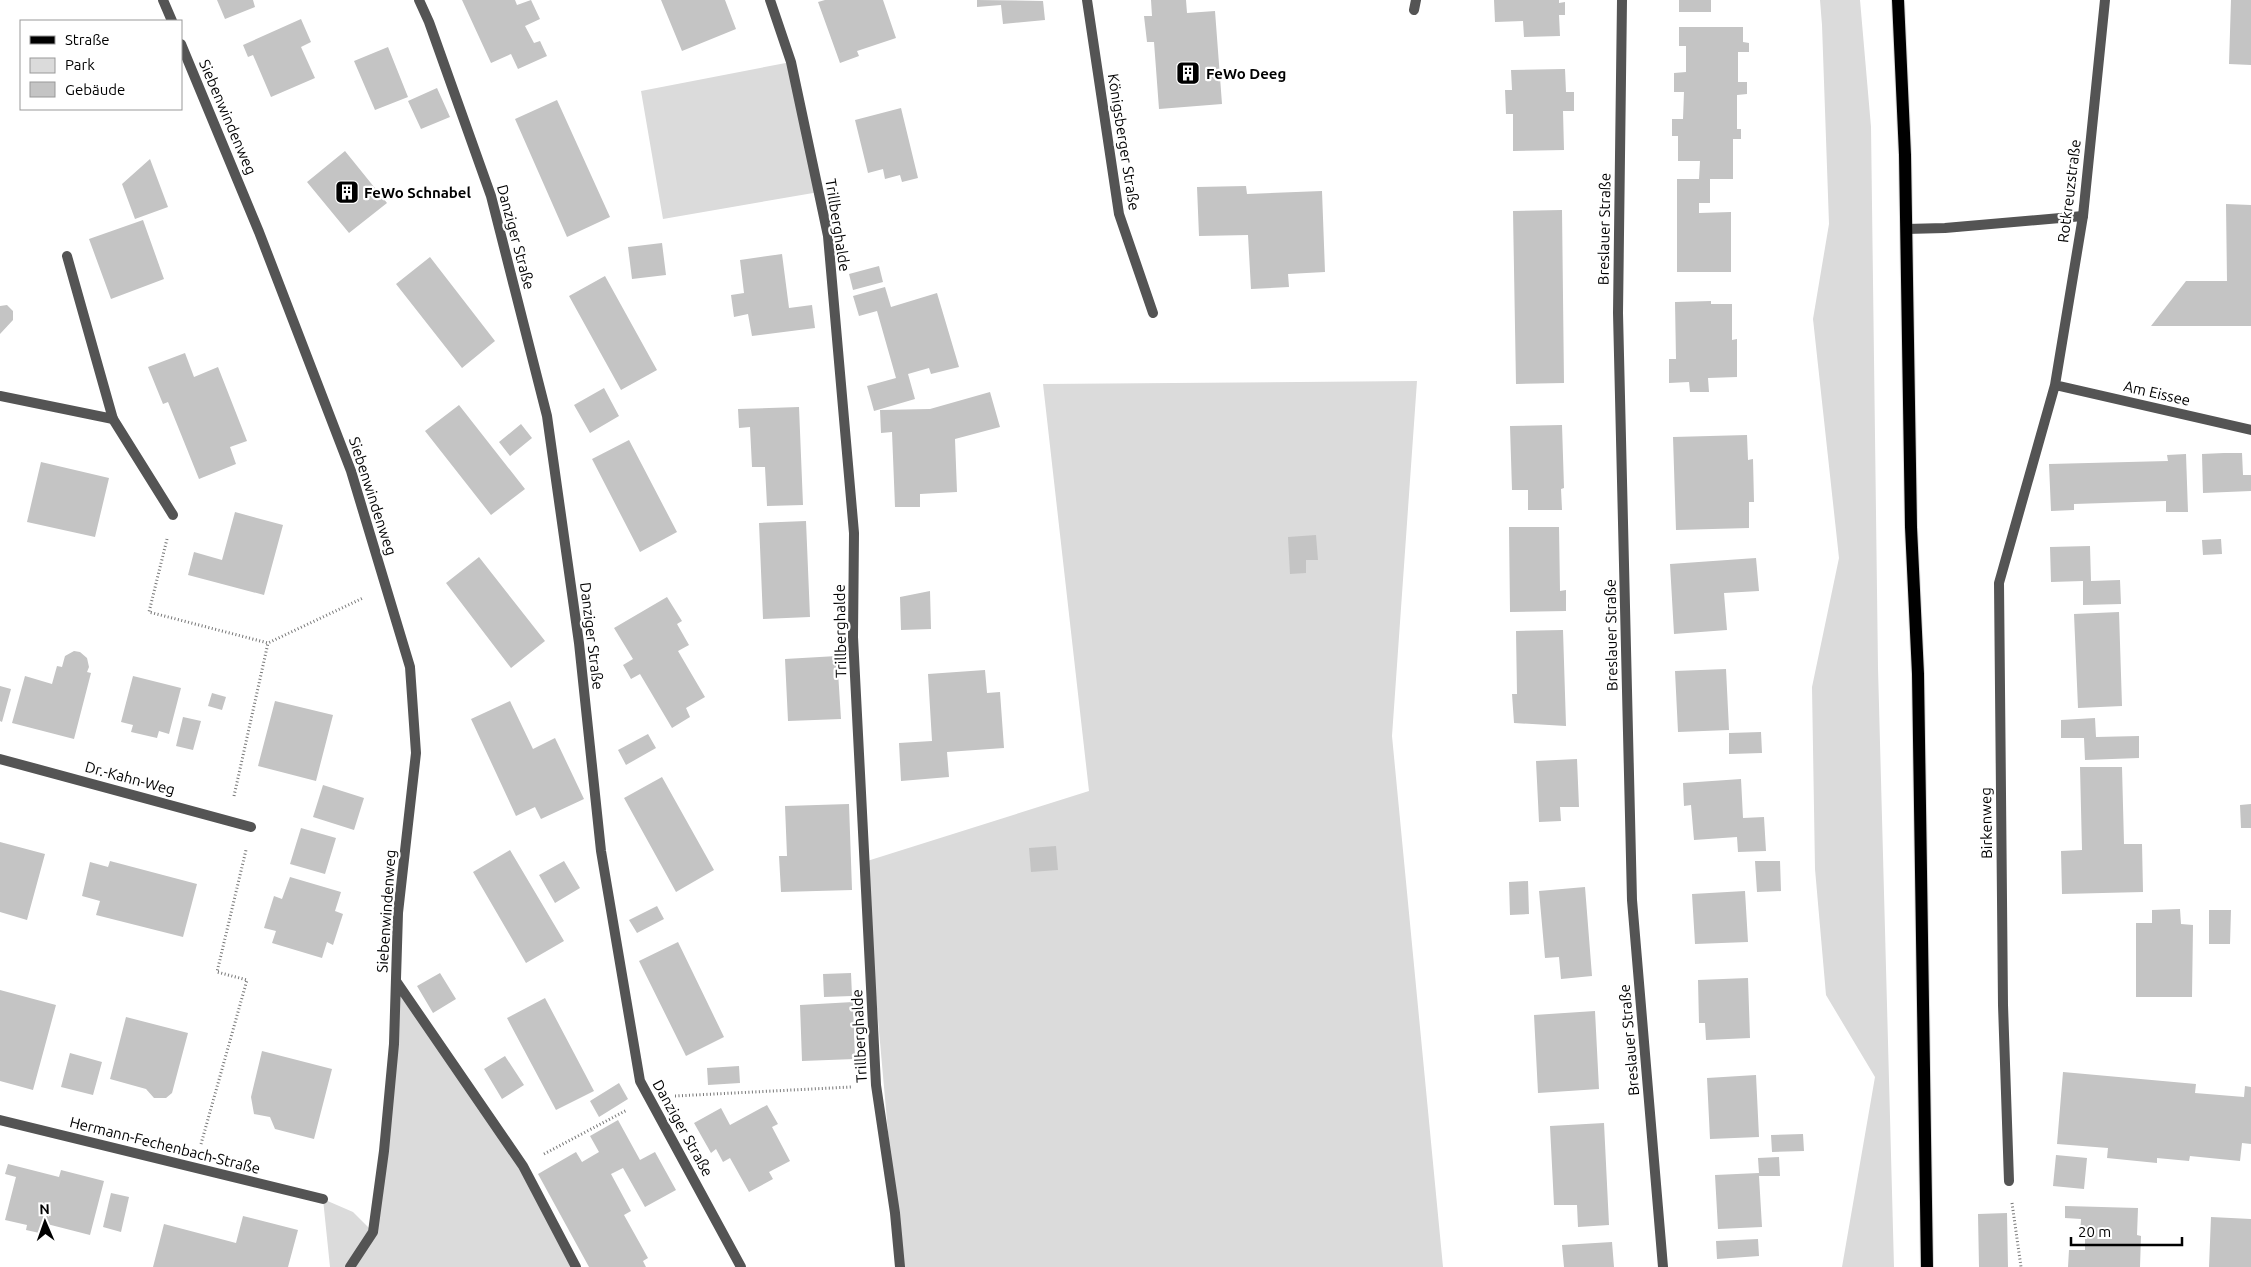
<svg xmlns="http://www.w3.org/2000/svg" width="2251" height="1267" font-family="Ubuntu,sans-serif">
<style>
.green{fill:#dbdbdb}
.building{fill:#c4c4c4}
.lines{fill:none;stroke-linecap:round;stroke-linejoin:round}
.primary-casing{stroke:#dbdbdb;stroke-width:14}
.path{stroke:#767676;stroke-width:3;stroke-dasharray:1 2.5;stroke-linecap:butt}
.service{stroke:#545454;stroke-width:10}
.minor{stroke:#545454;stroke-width:10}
.primary{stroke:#000;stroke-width:12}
.labels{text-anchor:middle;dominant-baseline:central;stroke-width:4.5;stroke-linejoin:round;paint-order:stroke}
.poi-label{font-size:15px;font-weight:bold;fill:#000;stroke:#fff;text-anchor:start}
.street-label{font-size:15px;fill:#000;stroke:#fff}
</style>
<rect width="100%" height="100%" fill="#fff"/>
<path class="green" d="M 1820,0 L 1860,0 L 1871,127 L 1878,668 L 1894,1267 L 1842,1267 L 1875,1077 L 1826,995 L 1815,869 L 1812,687 L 1839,558 L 1813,319 L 1829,224 L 1822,25 Z
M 791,62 L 819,192 L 663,219 L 641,91 Z
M 1417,381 L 1392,736 L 1443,1267 L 900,1267 L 864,862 L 1089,791 L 1043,384 Z
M 396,981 L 523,1166 L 576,1267 L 330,1267 L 323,1199 L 353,1212 L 373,1232 Z"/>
<path class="building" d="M 217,0 L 253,0 L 255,7 L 225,19 Z
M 462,0 L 515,0 L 517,5 L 531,0 L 540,19 L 525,26 L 534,43 L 540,41 L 547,56 L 518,69 L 511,54 L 491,63 Z
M 661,0 L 725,0 L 736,29 L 682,51 Z
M 825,0 L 883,0 L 896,38 L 857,51 L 859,56 L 840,63 L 818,2 Z
M 977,0 L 1043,1 L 1045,20 L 1003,24 L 1001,5 L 977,7 Z
M 1151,0 L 1186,0 L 1187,13 L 1215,11 L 1222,104 L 1159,109 L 1154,42 L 1147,42 L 1144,16 L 1152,16 Z
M 1494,0 L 1559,0 L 1559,3 L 1565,2 L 1565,15 L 1559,15 L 1560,36 L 1524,37 L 1523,21 L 1495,22 Z
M 1679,0 L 1711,0 L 1711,12 L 1679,12 Z
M 2231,0 L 2251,0 L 2251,65 L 2229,64 Z
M 301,19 L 311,42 L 301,47 L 315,78 L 271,97 L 253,55 L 248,57 L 243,45 Z
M 1679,27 L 1743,27 L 1743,42 L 1749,43 L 1749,52 L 1738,52 L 1738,82 L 1747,82 L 1747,94 L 1737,95 L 1737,129 L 1741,129 L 1741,139 L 1733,139 L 1733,179 L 1710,179 L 1710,203 L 1699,203 L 1699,213 L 1731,212 L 1731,272 L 1677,272 L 1677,179 L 1699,179 L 1700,161 L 1678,161 L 1678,136 L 1672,136 L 1672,119 L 1683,119 L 1684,92 L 1674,92 L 1674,73 L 1686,72 L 1686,46 L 1679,46 Z
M 388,47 L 408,97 L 375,110 L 354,61 Z
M 1565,69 L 1566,92 L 1574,92 L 1574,111 L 1563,111 L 1564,150 L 1513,151 L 1513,114 L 1506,114 L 1505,90 L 1512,90 L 1511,70 Z
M 437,88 L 450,117 L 421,129 L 408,101 Z
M 557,100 L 610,217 L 567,237 L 515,119 Z
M 901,108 L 918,178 L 902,182 L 900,175 L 885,179 L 883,169 L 868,173 L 855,120 Z
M 345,151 L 387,203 L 349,233 L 307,182 Z
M 150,159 L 168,207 L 135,219 L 122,184 Z
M 1246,186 L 1247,194 L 1322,191 L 1325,272 L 1288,274 L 1289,287 L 1251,289 L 1248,235 L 1199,236 L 1197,187 Z
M 2226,204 L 2251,205 L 2251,326 L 2151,326 L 2186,281 L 2227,281 Z
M 1562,210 L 1564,383 L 1516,384 L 1513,211 Z
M 143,220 L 164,279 L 111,299 L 89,239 Z
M 662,243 L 666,275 L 632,279 L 628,247 Z
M 782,254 L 789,308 L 812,305 L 815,328 L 752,336 L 748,314 L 734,317 L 731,295 L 744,293 L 740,260 Z
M 430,257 L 495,341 L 462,368 L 396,284 Z
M 879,266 L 883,282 L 853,290 L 849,274 Z
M 605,276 L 657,370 L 621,390 L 569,296 Z
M 885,287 L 891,307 L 937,293 L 959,367 L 931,374 L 929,368 L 908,374 L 915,399 L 874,411 L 867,386 L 896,378 L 877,311 L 859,316 L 853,296 Z
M 1711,301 L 1711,304 L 1732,304 L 1732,340 L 1737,339 L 1737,377 L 1708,378 L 1709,392 L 1690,392 L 1689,382 L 1669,383 L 1669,359 L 1676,359 L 1675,302 Z
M 7,305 L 13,311 L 13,320 L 0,334 L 0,306 Z
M 185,353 L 194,377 L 218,367 L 247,441 L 230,447 L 236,464 L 199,479 L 168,402 L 163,404 L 148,367 Z
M 604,388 L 619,416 L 590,433 L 574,405 Z
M 990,392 L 1000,427 L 955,439 L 957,492 L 920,494 L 920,507 L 895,507 L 892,432 L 881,433 L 880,410 L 930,409 Z
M 459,405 L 525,489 L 491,515 L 425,431 Z
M 799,407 L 803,505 L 767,506 L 765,467 L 752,467 L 750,427 L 739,428 L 738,409 Z
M 521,424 L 532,438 L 510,456 L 499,442 Z
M 1562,425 L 1564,488 L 1561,489 L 1562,510 L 1528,510 L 1528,490 L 1512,490 L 1510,426 Z
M 1747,435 L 1748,460 L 1753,459 L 1754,502 L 1749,502 L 1749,528 L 1676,530 L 1673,437 Z
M 629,440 L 677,532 L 640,552 L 592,459 Z
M 2224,453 L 2242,453 L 2243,475 L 2251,475 L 2251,491 L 2203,493 L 2202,454 Z
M 2186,454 L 2188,512 L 2166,512 L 2166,501 L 2074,504 L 2074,510 L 2051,511 L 2049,464 L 2168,461 L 2167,455 Z
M 41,462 L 109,478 L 95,537 L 27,522 Z
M 235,512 L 283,525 L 264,595 L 188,575 L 194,552 L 222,560 Z
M 806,521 L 810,617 L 763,619 L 759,523 Z
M 1509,527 L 1559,527 L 1560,591 L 1566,590 L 1566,611 L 1510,612 Z
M 1316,535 L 1318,560 L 1306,560 L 1306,573 L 1290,574 L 1288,537 Z
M 2221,539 L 2222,554 L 2203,555 L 2202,540 Z
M 2090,546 L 2091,581 L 2120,580 L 2121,604 L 2083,605 L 2083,581 L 2051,582 L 2050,547 Z
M 479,557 L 545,641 L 511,668 L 446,583 Z
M 1756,558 L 1759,591 L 1724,593 L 1727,630 L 1674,634 L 1670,564 Z
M 930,591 L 931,629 L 901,630 L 900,597 Z
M 667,597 L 682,621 L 677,624 L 689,645 L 678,651 L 705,697 L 686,708 L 690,717 L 672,728 L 640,674 L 631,679 L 623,665 L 633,659 L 614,628 Z
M 2119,612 L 2122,706 L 2078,708 L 2074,614 Z
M 1563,630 L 1566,726 L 1514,723 L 1512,694 L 1517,694 L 1516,631 Z
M 74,651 L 80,652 L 87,658 L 89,667 L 87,672 L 91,673 L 74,739 L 12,723 L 25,676 L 52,684 L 57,666 L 62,667 L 65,656 Z
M 837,656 L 841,719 L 788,721 L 785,659 Z
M 1726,669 L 1729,730 L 1678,732 L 1675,671 Z
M 985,670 L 987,693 L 1000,692 L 1004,748 L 947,752 L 949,777 L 901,781 L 899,743 L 932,741 L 928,674 Z
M 133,676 L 181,688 L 169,734 L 159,731 L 157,738 L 131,732 L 133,725 L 121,722 Z
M 0,686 L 11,689 L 2,722 L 0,721 Z
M 212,693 L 226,697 L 222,710 L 208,706 Z
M 275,701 L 333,715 L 316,781 L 258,766 Z
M 510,701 L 533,749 L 555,738 L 584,799 L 541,819 L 535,807 L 516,816 L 471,719 Z
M 183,717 L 201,721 L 193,750 L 176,746 Z
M 2095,718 L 2096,737 L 2139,736 L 2139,758 L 2085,760 L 2084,738 L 2061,738 L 2061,720 Z
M 1761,732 L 1762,753 L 1729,754 L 1729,733 Z
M 648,734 L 656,748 L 626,765 L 618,750 Z
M 1577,759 L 1579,807 L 1560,807 L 1561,821 L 1539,822 L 1536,761 Z
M 2080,767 L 2122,767 L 2124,844 L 2142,844 L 2143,892 L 2062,894 L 2061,851 L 2082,850 Z
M 662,777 L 714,870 L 676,892 L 624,798 Z
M 1741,779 L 1743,818 L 1764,817 L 1766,851 L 1738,852 L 1737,837 L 1694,840 L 1691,805 L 1684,806 L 1683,783 Z
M 323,785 L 364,798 L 354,830 L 313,817 Z
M 849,804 L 852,890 L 781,892 L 779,856 L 787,856 L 785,806 Z
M 2251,804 L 2251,828 L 2241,828 L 2240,805 Z
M 301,828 L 336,838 L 325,874 L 290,864 Z
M 0,842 L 45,854 L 27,920 L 0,912 Z
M 1056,846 L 1058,870 L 1031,872 L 1029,848 Z
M 510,850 L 564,941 L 526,963 L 473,872 Z
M 110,861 L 197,884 L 183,937 L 96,915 L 100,901 L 82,896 L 90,862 L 108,867 Z
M 564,861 L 580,888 L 555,903 L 539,875 Z
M 1755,861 L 1780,861 L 1781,891 L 1757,892 Z
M 290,877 L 341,892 L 335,911 L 343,914 L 333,945 L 327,942 L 322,958 L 272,943 L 276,931 L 264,928 L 274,896 L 282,899 Z
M 1528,881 L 1529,914 L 1510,915 L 1509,882 Z
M 1585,887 L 1592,976 L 1561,979 L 1559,957 L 1545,958 L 1539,891 Z
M 1745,891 L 1748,942 L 1695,944 L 1692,894 Z
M 657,906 L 664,919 L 637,933 L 629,920 Z
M 2180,909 L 2181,924 L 2193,925 L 2192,997 L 2136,997 L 2136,923 L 2152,923 L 2152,910 Z
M 2209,910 L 2231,910 L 2230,944 L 2209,944 Z
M 678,942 L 724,1037 L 686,1056 L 639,961 Z
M 440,973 L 456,999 L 433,1013 L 417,986 Z
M 851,973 L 852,996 L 824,997 L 823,974 Z
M 1748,978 L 1750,1038 L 1706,1040 L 1705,1023 L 1699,1023 L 1698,980 Z
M 0,990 L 56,1005 L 33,1090 L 0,1081 Z
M 545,998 L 594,1091 L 556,1110 L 507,1018 Z
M 853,1002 L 855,1059 L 802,1061 L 800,1005 Z
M 1595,1011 L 1599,1089 L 1538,1093 L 1534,1015 Z
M 126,1017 L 188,1033 L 172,1093 L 166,1098 L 154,1098 L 146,1089 L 110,1079 Z
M 262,1051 L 332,1069 L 314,1139 L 275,1129 L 270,1117 L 254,1114 L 251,1097 Z
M 70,1053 L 102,1062 L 93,1095 L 61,1087 Z
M 505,1056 L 524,1085 L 502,1099 L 484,1069 Z
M 739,1066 L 740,1083 L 708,1085 L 707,1068 Z
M 2063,1072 L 2196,1084 L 2195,1093 L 2244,1097 L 2245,1086 L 2251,1087 L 2251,1144 L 2242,1143 L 2240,1161 L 2190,1156 L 2189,1161 L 2157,1158 L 2157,1163 L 2107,1158 L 2108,1148 L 2057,1144 Z
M 1756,1075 L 1759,1137 L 1710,1139 L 1707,1078 Z
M 619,1083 L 628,1099 L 599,1117 L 590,1101 Z
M 767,1105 L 778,1124 L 772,1127 L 790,1161 L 769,1172 L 773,1179 L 749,1192 L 730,1158 L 723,1162 L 716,1149 L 711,1153 L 694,1123 L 721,1108 L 730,1125 Z
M 618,1120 L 640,1160 L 655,1152 L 676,1190 L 645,1207 L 623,1168 L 611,1174 L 631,1211 L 624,1215 L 648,1258 L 643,1261 L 646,1267 L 589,1267 L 538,1174 L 576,1152 L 582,1162 L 599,1152 L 590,1136 Z
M 1604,1123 L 1609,1225 L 1578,1227 L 1577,1205 L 1554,1205 L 1550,1126 Z
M 1803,1134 L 1804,1151 L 1772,1152 L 1771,1135 Z
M 2056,1155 L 2087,1158 L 2084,1189 L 2053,1186 Z
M 1779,1157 L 1780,1176 L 1759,1176 L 1762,1227 L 1718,1229 L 1715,1175 L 1759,1173 L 1758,1158 Z
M 8,1164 L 59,1177 L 61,1170 L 104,1181 L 90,1235 L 47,1224 L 44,1234 L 26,1230 L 27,1225 L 5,1220 L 16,1177 L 5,1174 Z
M 111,1193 L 129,1197 L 121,1232 L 103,1227 Z
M 2065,1206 L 2138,1208 L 2137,1235 L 2141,1236 L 2140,1267 L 2068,1267 L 2069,1250 L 2085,1250 L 2085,1234 L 2080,1234 L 2081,1219 L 2065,1218 Z
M 2007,1213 L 2008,1267 L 1979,1267 L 1978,1214 Z
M 243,1216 L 298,1230 L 288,1267 L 153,1267 L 164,1224 L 236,1243 Z
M 2211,1217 L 2251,1219 L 2251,1267 L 2209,1267 Z
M 1758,1239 L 1759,1256 L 1717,1259 L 1716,1241 Z
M 1612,1242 L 1614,1267 L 1564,1267 L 1562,1245 Z"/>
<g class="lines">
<g class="primary-casing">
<path id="primary" d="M 1898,0 L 1905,155 L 1911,527 L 1918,674 L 1927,1267"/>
</g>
<path class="path" d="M 167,539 L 149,612 L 268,643 L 363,598
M 234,796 L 268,643
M 675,1096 L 851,1087
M 201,1144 L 247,980 L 217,972 L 246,850
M 544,1154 L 627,1110
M 2012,1203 L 2021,1267"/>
<path class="service" d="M 1906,229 L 1945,228 L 2083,216
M 113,419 L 173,515"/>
<path class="minor" d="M 163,0 L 172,21
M 419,0 L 429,22 L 491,196 L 547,416 L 579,643 L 601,851 L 640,1081 L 741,1267
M 770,0 L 791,62 L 828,236 L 854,533 L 853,637 L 876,1085 L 895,1213 L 900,1267
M 1087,0 L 1119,214 L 1153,313
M 1622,0 L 1618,313 L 1632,900 L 1663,1267
M 1414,10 L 1416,0
M 181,44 L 259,232 L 351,471 L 410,667 L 416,753 L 398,913 L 394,1044 L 384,1151 L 373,1232 L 350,1267
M 2055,385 L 2251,430
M 0,396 L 113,419 L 67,256
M 0,759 L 251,827
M 396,981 L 523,1166 L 576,1267
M 0,1120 L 323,1199
M 2009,1181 L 2003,1005 L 1999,583 L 2055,385 L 2083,216 L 2105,0"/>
<use href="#primary" class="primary"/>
</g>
<defs>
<g id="building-square" transform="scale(1.25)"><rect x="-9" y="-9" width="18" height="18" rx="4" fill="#000" stroke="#fff"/><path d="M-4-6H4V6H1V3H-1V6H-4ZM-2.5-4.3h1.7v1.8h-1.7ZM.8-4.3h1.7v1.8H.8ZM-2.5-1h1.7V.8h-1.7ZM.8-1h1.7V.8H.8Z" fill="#fff"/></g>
</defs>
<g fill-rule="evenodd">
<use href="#building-square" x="1188" y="73"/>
<use href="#building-square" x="347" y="192"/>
</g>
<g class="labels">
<g class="poi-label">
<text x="1206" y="73">FeWo Deeg</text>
<text x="364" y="192">FeWo Schnabel</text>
</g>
<g class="street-label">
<text transform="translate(228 117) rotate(67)">Siebenwindenweg</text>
<text transform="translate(1124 142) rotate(81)">Königsberger Straße</text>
<text transform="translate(2069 191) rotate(-83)">Rotkreuzstraße</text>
<text transform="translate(838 225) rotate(81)">Trillberghalde</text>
<text transform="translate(1604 229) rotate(-89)">Breslauer Straße</text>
<text transform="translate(516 237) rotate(75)">Danziger Straße</text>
<text transform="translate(2157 393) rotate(13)">Am Eissee</text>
<text transform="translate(373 496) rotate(72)">Siebenwindenweg</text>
<text transform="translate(840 631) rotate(-91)">Trillberghalde</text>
<text transform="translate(1611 635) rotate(-91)">Breslauer Straße</text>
<text transform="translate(592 636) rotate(83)">Danziger Straße</text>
<text transform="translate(130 778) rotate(15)">Dr.-Kahn-Weg</text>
<text transform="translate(1986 823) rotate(-91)">Birkenweg</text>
<text transform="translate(386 911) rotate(-86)">Siebenwindenweg</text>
<text transform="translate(859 1036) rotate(-93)">Trillberghalde</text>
<text transform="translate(1629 1040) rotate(-95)">Breslauer Straße</text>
<text transform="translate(683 1128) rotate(61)">Danziger Straße</text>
<text transform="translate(165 1145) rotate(14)">Hermann-Fechenbach-Straße</text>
</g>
</g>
<rect x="20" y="20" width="162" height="90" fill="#ffffff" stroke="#999999"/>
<rect x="30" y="36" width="25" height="8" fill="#000000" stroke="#999999"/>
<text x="65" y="45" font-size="15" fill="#000000">Straße</text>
<rect x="30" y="58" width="25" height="15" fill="#dbdbdb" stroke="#999999"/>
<text x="65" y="70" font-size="15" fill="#000000">Park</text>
<rect x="30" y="82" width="25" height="15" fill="#c4c4c4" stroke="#999999"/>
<text x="65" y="95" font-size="15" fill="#000000">Gebäude</text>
<g transform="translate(45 1222) rotate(358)" stroke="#ffffff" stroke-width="4" paint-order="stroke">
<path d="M0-4L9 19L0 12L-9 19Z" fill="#000000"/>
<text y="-8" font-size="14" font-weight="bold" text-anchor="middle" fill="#000000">N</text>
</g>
<path d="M2071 1237v8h111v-8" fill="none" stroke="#000000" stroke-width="2.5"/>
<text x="2078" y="1237" font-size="15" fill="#000000" stroke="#ffffff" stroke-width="4" paint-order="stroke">20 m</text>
</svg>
